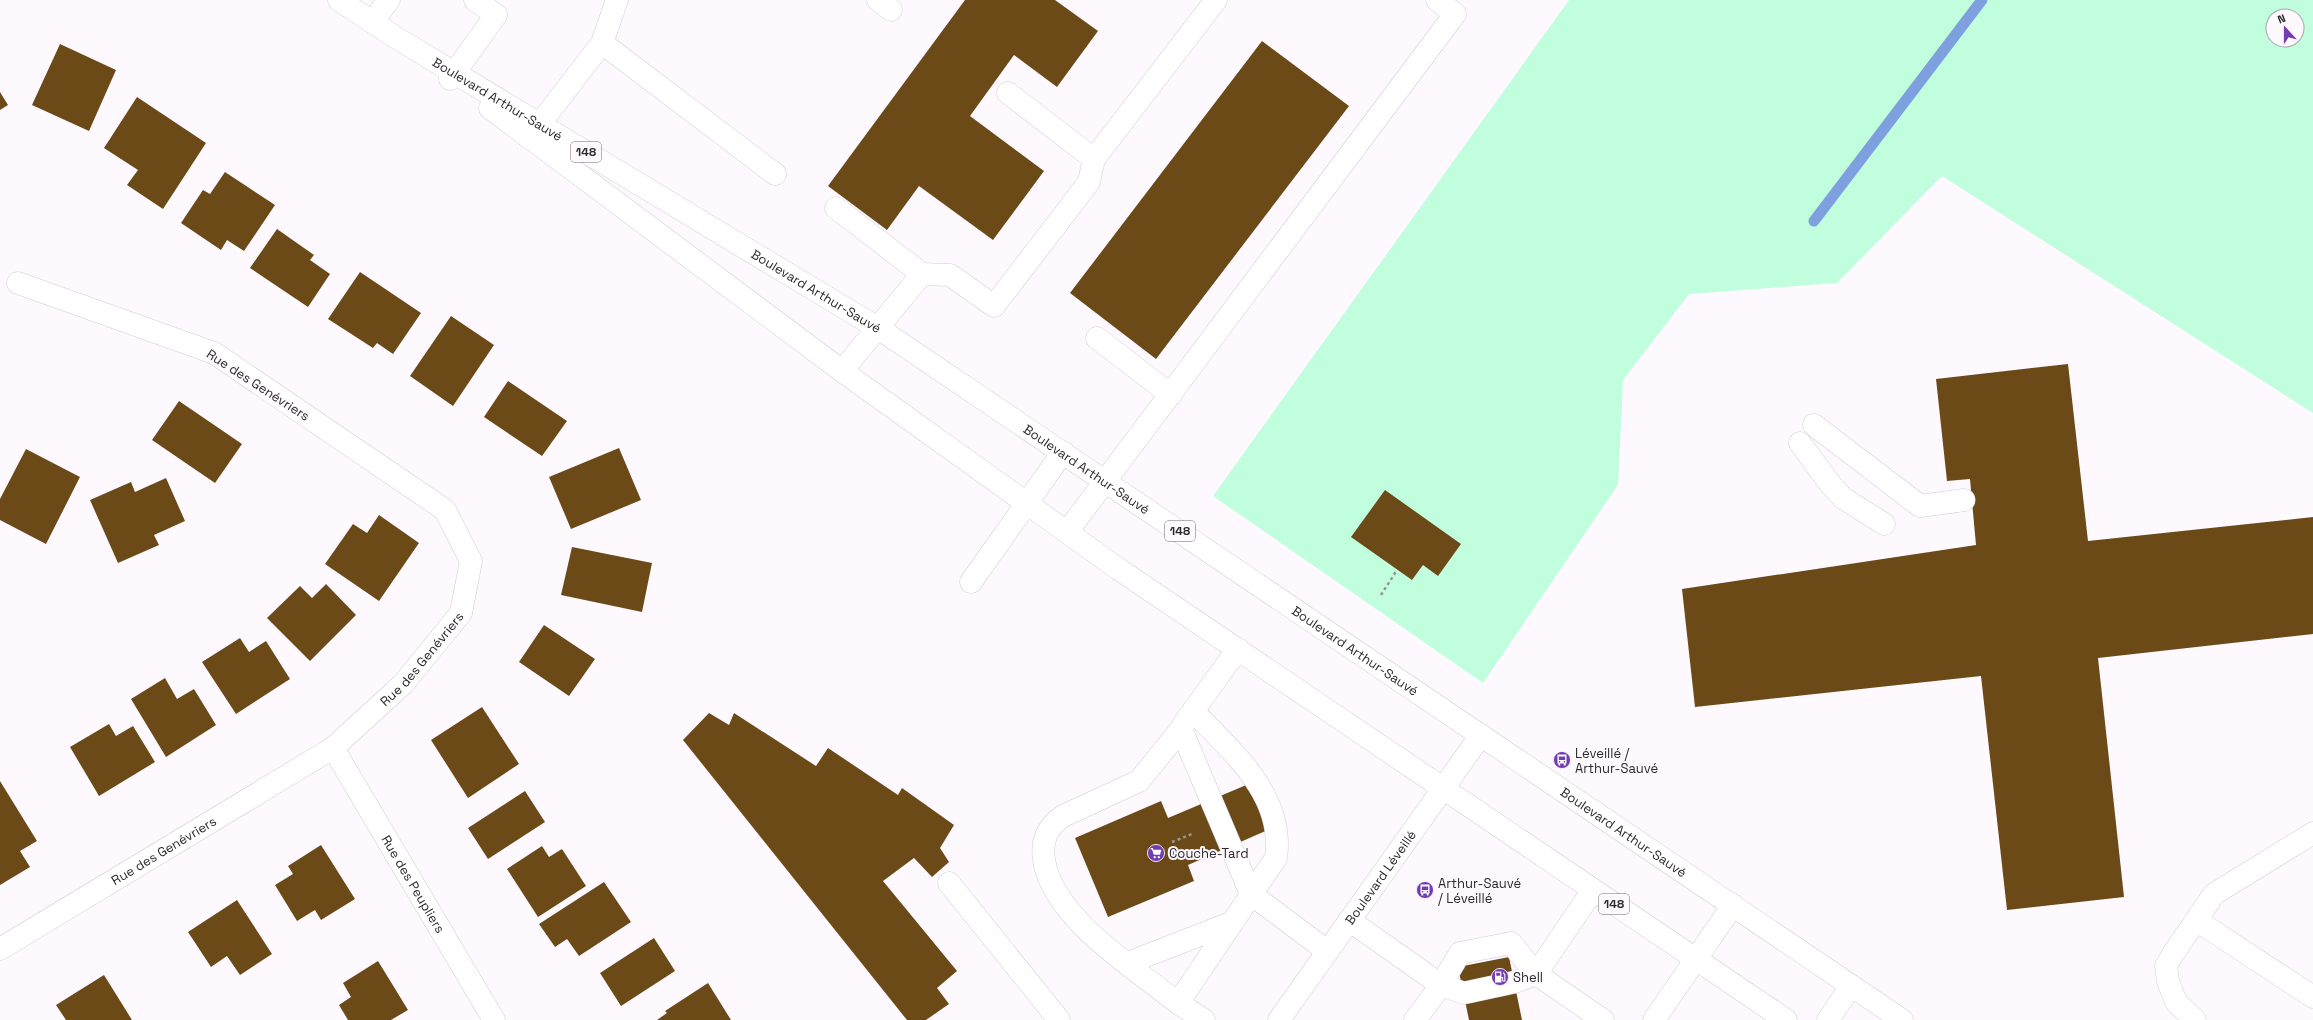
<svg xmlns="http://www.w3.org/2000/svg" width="2313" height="1020" font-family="'Space Grotesk',sans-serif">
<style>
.green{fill:#c0fede;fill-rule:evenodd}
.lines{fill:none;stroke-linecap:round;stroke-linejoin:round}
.stream{stroke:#7fa0de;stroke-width:11}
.building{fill:#6b4a18}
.lane-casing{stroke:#d1ccd1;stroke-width:23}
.street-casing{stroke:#d1ccd1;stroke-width:23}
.primary-casing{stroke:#d1ccd1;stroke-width:23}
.path{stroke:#9a969a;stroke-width:2.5;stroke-dasharray:3 3;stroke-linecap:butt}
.lane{stroke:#fff;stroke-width:22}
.street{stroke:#fff;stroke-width:22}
.primary{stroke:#fff;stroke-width:22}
.labels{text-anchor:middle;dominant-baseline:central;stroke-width:4;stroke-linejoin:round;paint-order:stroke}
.shield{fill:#fef9fe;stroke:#6a676a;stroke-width:1}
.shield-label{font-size:12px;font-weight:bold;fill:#2b292b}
.street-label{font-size:13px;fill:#2b292b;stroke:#fef9fe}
.poi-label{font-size:13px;fill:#2b292b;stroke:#fef9fe;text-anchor:start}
</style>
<rect width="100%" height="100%" fill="#fef9fe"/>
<path class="green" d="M 1569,0 L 2313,0 L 2313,413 L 1942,176 L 1837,283 L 1689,294 L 1623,380 L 1618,485 L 1483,683 L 1213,496 ZM 2273,16 L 2297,16 L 2297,40 L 2273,40 Z"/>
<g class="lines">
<path class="stream" d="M 1814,221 L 1982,0"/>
</g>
<path class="building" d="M 965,0 L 1055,0 L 1098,31 L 1057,87 L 1014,55 L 970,116 L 1044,171 L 993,240 L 919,186 L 887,230 L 828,186 Z
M 1262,41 L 1349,106 L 1156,359 L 1070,293 Z
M 60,44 L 116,70 L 89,131 L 32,105 Z
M 0,92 L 8,105 L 0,110 Z
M 137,97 L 206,143 L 163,209 L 127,185 L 138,170 L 104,148 Z
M 225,172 L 275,205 L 244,251 L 227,240 L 221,250 L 181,223 L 203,190 L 210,194 Z
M 277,229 L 314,255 L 310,260 L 330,274 L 308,307 L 250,268 Z
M 360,272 L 421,313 L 393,354 L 377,343 L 373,348 L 328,319 Z
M 451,316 L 494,345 L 453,406 L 410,376 Z
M 2068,364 L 2088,541 L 2313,517 L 2313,634 L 2098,658 L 2124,897 L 2007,910 L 1981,676 L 1695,707 L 1682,589 L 1976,545 L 1970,479 L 1947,481 L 1936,379 Z
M 508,381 L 567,421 L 542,456 L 484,417 Z
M 179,401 L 242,444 L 215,483 L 152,440 Z
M 619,448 L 641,500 L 571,529 L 549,477 Z
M 26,449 L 80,477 L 46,544 L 0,520 L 0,499 Z
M 166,478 L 185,521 L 154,535 L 159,545 L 118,563 L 90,500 L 131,482 L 135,492 Z
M 1385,490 L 1461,544 L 1438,576 L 1423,565 L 1412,580 L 1351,537 Z
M 379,515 L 419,543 L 379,601 L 325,564 L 353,524 L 367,533 Z
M 572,547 L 652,563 L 642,612 L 561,595 Z
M 326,584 L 356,615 L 310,661 L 267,618 L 300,586 L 312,598 Z
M 544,625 L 595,659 L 569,696 L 519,662 Z
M 240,638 L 249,652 L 266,641 L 290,679 L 236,714 L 202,662 Z
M 165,678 L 177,699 L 194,689 L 216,725 L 166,757 L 131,699 Z
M 482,707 L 519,764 L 468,798 L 431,740 Z
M 709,713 L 729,725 L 734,713 L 816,766 L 828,748 L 898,795 L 902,788 L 954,825 L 940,848 L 949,862 L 932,877 L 914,858 L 883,881 L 957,971 L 937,988 L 949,1004 L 926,1020 L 907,1020 L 683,740 Z
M 109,724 L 116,736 L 133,726 L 155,762 L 99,796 L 70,747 Z
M 0,781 L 37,841 L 20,851 L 30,867 L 0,885 Z
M 1251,783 L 1270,829 L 1188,865 L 1194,881 L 1108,917 L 1075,838 L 1161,801 L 1168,818 Z
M 525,791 L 545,822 L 488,859 L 468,828 Z
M 321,845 L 355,899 L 321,920 L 315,910 L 297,921 L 275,885 L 293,874 L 288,866 Z
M 542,846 L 549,857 L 562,849 L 586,886 L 538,917 L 507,869 Z
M 604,882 L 631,922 L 579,956 L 567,939 L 555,947 L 539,924 Z
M 237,900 L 272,954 L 240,975 L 227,956 L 211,967 L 188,932 Z
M 654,938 L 675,971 L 621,1006 L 600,973 Z
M 1509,957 L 1522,1020 L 1469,1020 L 1458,967 Z
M 378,961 L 408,1010 L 391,1020 L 348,1020 L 339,1005 L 351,997 L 343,983 Z
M 104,975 L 132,1020 L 66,1020 L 56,1005 Z
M 708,983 L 731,1020 L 657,1020 L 667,1013 L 665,1011 Z"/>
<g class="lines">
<g class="lane-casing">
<path id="lane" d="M 878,0 L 891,10
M 372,22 L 389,0
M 602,43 L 617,0
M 450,79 L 496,15 L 475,0
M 1008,93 L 1094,159
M 529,138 L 602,43 L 775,174
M 836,208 L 922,274
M 1097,338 L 1171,395
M 842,371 L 922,274 L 950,275 L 994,306 L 1089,182 L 1094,159 L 1216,0
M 1814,425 L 1920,506 L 1964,500
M 1800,443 L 1831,485 L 1843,498 L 1884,524
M 1067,532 L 1455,14 L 1437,0
M 971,582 L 1063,452
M 1187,719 L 1181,729 L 1251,894 L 1327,951
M 949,883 L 1059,1020
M 1593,890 L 1536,974 L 1603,1020
M 1349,920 L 1441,985 L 1415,1020
M 2196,920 L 2313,997
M 1511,943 L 1536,974 L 1515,982 L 1464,993 L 1441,985 L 1460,953 Z
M 1128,963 L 1233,922
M 1178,1003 C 1134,968 1053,918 1044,860 C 1041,841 1047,827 1063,816 L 1139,781 L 1181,729
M 1204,1020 L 1178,1003 L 1276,858 C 1285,795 1232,752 1193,711 L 1238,649
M 1654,1020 L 1733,905
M 1828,1020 L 1851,986
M 2195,1020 L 2176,1002 L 2168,981 L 2166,966 L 2173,954 L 2214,894 L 2313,833"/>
</g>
<g class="street-casing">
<g id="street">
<path id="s1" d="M 333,748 L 494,1020"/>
<path id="s2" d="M 0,949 L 333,748 L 403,684 L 461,613 L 471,561 L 445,510 L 214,353 L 18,283"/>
<path id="s3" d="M 1279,1020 L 1481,735"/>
</g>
</g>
<g class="primary-casing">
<g id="primary">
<path id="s4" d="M 339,0 L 395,37 L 878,328 L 1902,1020"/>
<path d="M 490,108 L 842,371 L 1117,568 L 1786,1020"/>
</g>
</g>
<path class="path" d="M 1381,595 L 1397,570
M 1172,842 L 1192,834"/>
<use href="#lane" class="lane"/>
<use href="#street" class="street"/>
<use href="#primary" class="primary"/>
</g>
<defs>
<g id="bus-disc" transform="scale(0.9)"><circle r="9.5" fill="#733cb2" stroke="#fef9fe"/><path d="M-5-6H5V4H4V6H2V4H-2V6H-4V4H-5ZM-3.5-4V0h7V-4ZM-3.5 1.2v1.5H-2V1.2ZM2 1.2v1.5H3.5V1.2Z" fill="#fff"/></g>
<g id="supermarket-disc" transform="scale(0.9)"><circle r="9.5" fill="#733cb2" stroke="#fef9fe"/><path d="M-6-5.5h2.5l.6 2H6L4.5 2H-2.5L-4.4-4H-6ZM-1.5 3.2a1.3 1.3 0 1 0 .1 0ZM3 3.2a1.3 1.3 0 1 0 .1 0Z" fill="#fff"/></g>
<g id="fuel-disc" transform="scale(0.9)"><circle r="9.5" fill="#733cb2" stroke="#fef9fe"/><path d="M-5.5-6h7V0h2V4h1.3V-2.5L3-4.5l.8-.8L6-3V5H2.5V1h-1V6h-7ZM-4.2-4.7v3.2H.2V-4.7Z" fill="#fff"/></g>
</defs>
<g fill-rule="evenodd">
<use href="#bus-disc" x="1562" y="760"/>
<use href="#supermarket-disc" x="1156" y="853"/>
<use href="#bus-disc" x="1425" y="890"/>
<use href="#fuel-disc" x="1500" y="977"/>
</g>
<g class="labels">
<g class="shield">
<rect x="571" y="142" width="30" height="20" rx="3"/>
<rect x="1165" y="521" width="30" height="20" rx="3"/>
<rect x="1599" y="894" width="30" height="20" rx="3"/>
</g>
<g class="shield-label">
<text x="586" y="152">148</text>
<text x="1180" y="531">148</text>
<text x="1614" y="904">148</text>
</g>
<g class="street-label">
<text stroke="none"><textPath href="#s4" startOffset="187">Boulevard Arthur-Sauvé</textPath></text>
<text stroke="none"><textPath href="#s4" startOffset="559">Boulevard Arthur-Sauvé</textPath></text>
<text transform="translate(258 385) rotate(33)">Rue des Genévriers</text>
<text stroke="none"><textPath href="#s4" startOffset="883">Boulevard Arthur-Sauvé</textPath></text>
<text stroke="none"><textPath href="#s4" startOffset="1207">Boulevard Arthur-Sauvé</textPath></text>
<text stroke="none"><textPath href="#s2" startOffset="515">Rue des Genévriers</textPath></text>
<text stroke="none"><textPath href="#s4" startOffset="1531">Boulevard Arthur-Sauvé</textPath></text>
<text stroke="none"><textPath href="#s2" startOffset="191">Rue des Genévriers</textPath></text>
<text stroke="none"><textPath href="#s3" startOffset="175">Boulevard Léveillé</textPath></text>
<text stroke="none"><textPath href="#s1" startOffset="158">Rue des Peupliers</textPath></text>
</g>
<g class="poi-label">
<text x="1575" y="753">Léveillé /<tspan x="1575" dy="15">Arthur-Sauvé</tspan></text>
<text x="1169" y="853">Couche-Tard</text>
<text x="1438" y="883">Arthur-Sauvé<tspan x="1438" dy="15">/ Léveillé</tspan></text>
<text x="1513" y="977">Shell</text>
</g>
</g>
<g transform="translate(2285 28) rotate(339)"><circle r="19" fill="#fef9fe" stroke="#aaa6aa"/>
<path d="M0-3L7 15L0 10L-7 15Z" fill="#733cb2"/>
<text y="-6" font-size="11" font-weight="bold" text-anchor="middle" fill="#2b292b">N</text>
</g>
</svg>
